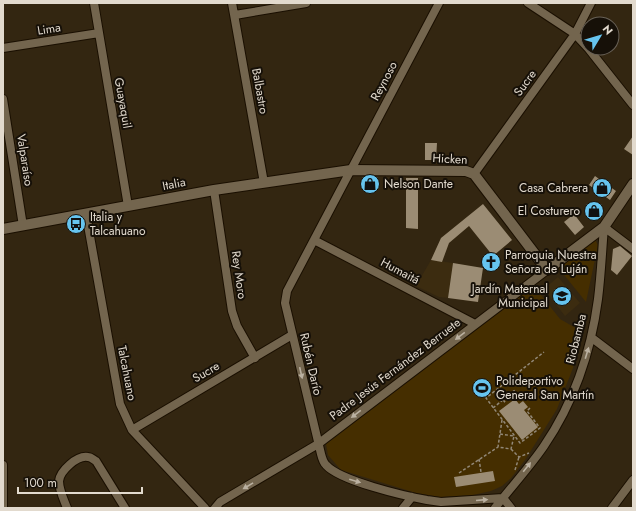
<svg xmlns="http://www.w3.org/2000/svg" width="636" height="511" font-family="Jost,sans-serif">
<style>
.built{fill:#3c2c10}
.green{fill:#452e00}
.building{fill:#9b8c74}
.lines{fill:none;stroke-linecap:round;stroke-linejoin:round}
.minor-casing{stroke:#1a0f00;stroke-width:10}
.tertiary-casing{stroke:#1a0f00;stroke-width:12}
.path{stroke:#928877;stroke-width:1.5;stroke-dasharray:3 2;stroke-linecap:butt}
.minor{stroke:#73654e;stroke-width:8}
.tertiary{stroke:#73654e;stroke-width:10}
.oneway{fill:#bbb1a1}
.labels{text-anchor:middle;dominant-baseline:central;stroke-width:4;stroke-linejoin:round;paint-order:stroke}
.street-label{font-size:12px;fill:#e2dace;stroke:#161008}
.poi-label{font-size:12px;fill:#e2dace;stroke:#161008;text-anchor:start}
</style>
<rect width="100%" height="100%" fill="#332611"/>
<path class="built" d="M 431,260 L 453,263 L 448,298 L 439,297 L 416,286 Z
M 558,277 L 580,303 L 565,316 L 544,289 Z"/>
<path class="green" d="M 595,240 L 598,245 L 586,302 L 556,265 Z
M 534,286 L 560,319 L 579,330 L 573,368 L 557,409 L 525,460 L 511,478 L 502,486 L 491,491 L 473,495 L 440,497 L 416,493 L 341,470 L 328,455 L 326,444 Z"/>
<path class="building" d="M 633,136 L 633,155 L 624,149 Z
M 425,143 L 437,143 L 436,160 L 425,160 Z
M 595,176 L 616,191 L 610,200 L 589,185 Z
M 366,177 L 375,178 L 375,190 L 366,190 Z
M 406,178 L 418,178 L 418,229 L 406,228 Z
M 483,204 L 512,240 L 493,256 L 469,226 L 449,243 L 442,262 L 431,260 L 441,238 Z
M 591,204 L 601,212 L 596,218 L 586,210 Z
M 574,214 L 584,227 L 575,235 L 564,222 Z
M 620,246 L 632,256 L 617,275 L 611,270 L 613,249 Z
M 453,263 L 483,268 L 478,302 L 448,298 Z
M 515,399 L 519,404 L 523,401 L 528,407 L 524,410 L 538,427 L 522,440 L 499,411 Z
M 493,471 L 495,481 L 456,487 L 454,477 Z"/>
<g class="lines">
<g class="minor-casing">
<path id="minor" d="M 94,3 L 128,206
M 232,3 L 264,183
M 439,3 L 287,291 L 285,303 L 321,454 C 322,458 324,463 326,465 C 340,481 405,496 427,500 L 441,502 L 503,498
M 528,3 L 575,34 L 588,48
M 235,15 L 306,3
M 3,48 L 99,33
M 588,48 L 633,105
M 3,99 L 23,226
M 474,174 L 575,34 L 591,3
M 214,190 L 232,311 L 237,326 L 255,358
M 86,214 L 120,404 L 132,430 L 205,508
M 604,227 L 633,249
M 314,240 L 475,324
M 592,338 L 633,369
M 132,430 L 292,335
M 3,465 L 3,508
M 503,498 L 511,508
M 67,508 C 64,500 59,490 59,481 C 60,471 77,455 88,457 C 91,457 94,460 96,461 L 125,508
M 215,508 L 220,502 L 318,444 L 547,270
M 403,508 L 412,497
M 495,508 C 511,487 529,468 544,446 C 574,402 591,352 598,299 C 601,275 602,251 604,227
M 612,508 L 633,480"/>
</g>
<g class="tertiary-casing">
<path id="tertiary" d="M 3,229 L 214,190 L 351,170 L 466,171 L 474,174 L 547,270 L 604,227 L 633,184"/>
</g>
<path class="path" d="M 513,392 L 515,396
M 503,400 L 506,403
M 493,408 L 515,390
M 530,408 L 527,411 L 540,428 L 520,443 L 486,398 L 544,352
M 500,434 L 514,436 L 511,449 L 498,447 L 502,420
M 511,449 L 519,457 L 529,453
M 479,459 L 481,472
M 515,470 L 519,457
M 459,473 L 498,447"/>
<use href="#minor" class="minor"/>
<use href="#tertiary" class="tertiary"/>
</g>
<defs><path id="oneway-solid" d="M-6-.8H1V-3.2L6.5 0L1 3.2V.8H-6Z"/></defs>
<g class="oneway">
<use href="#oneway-solid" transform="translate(460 336) rotate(143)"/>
<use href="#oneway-solid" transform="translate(587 353) rotate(-73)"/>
<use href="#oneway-solid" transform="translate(301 373) rotate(77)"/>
<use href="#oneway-solid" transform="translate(356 414) rotate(143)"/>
<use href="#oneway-solid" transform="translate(527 467) rotate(-51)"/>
<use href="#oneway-solid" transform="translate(355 481) rotate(16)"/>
<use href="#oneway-solid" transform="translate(248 486) rotate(149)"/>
<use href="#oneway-solid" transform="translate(482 500) rotate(-5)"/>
</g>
<defs>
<g id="shop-disc" transform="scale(1)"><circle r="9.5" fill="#66c4ef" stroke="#161008"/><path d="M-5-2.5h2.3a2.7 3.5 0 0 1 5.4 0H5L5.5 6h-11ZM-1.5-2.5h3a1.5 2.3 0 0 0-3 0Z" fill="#111"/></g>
<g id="bus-disc" transform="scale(1)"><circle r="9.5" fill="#66c4ef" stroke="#161008"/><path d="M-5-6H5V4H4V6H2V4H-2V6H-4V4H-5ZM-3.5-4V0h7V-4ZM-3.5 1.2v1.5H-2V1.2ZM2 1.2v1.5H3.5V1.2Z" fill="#111"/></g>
<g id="church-disc" transform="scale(1)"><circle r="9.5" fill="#66c4ef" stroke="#161008"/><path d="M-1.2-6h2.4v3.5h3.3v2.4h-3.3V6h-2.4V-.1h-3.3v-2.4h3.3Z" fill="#111"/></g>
<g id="school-disc" transform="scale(1)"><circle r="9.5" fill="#66c4ef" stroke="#161008"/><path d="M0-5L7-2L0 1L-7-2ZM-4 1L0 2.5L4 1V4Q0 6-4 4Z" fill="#111"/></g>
<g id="stadium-disc" transform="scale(1)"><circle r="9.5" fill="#66c4ef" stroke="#161008"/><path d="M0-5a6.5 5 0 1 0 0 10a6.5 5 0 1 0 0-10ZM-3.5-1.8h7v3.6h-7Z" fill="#111"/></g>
</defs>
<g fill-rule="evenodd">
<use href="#shop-disc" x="370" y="184"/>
<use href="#shop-disc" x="602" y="188"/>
<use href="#shop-disc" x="594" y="211"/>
<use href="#bus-disc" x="76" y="224"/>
<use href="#church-disc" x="491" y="262"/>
<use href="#school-disc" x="562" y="296"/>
<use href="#stadium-disc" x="482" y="388"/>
</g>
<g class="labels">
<g class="street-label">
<text transform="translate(49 29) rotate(-9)">Lima</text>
<text transform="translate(384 81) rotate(-62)">Reynoso</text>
<text transform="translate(525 83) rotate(-54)">Sucre</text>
<text transform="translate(260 91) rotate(80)">Balbastro</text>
<text transform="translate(123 103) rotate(80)">Guayaquil</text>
<text transform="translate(450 159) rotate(3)">Hicken</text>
<text transform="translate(25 160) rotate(81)">Valparaíso</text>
<text transform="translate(174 184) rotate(-11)">Italia</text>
<text transform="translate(400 271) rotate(28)">Humaitá</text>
<text transform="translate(239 275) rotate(82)">Rey Moro</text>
<text transform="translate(576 339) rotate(-76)">Riobamba</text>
<text transform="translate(311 364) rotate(77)">Rubén Darío</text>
<text transform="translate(395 369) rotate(-37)">Padre Jesús Fernández Berruete</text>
<text transform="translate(206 372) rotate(-30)">Sucre</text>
<text transform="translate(127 373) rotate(79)">Talcahuano</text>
</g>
<g class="poi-label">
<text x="384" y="184">Nelson Dante</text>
<text x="588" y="188" text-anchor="end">Casa Cabrera</text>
<text x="580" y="211" text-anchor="end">El Costurero</text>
<text x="90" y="217">Italia y<tspan x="90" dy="14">Talcahuano</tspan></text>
<text x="505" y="255">Parroquia Nuestra<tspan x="505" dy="14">Señora de Luján</tspan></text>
<text x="548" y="289" text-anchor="end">Jardín Maternal<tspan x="548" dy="14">Municipal</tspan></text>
<text x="496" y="381">Polideportivo<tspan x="496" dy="14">General San Martín</tspan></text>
</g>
</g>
<rect width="636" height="511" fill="none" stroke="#e2dace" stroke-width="8"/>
<g transform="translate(600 36) rotate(52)"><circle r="19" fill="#161008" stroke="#686157"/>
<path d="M0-3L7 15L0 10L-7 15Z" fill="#66c4ef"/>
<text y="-6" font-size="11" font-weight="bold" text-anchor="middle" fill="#e2dace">N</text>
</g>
<path d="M18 487v6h124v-6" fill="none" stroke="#e2dace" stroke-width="2"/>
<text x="24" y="487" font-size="12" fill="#e2dace" stroke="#161008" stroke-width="3" paint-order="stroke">100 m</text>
</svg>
